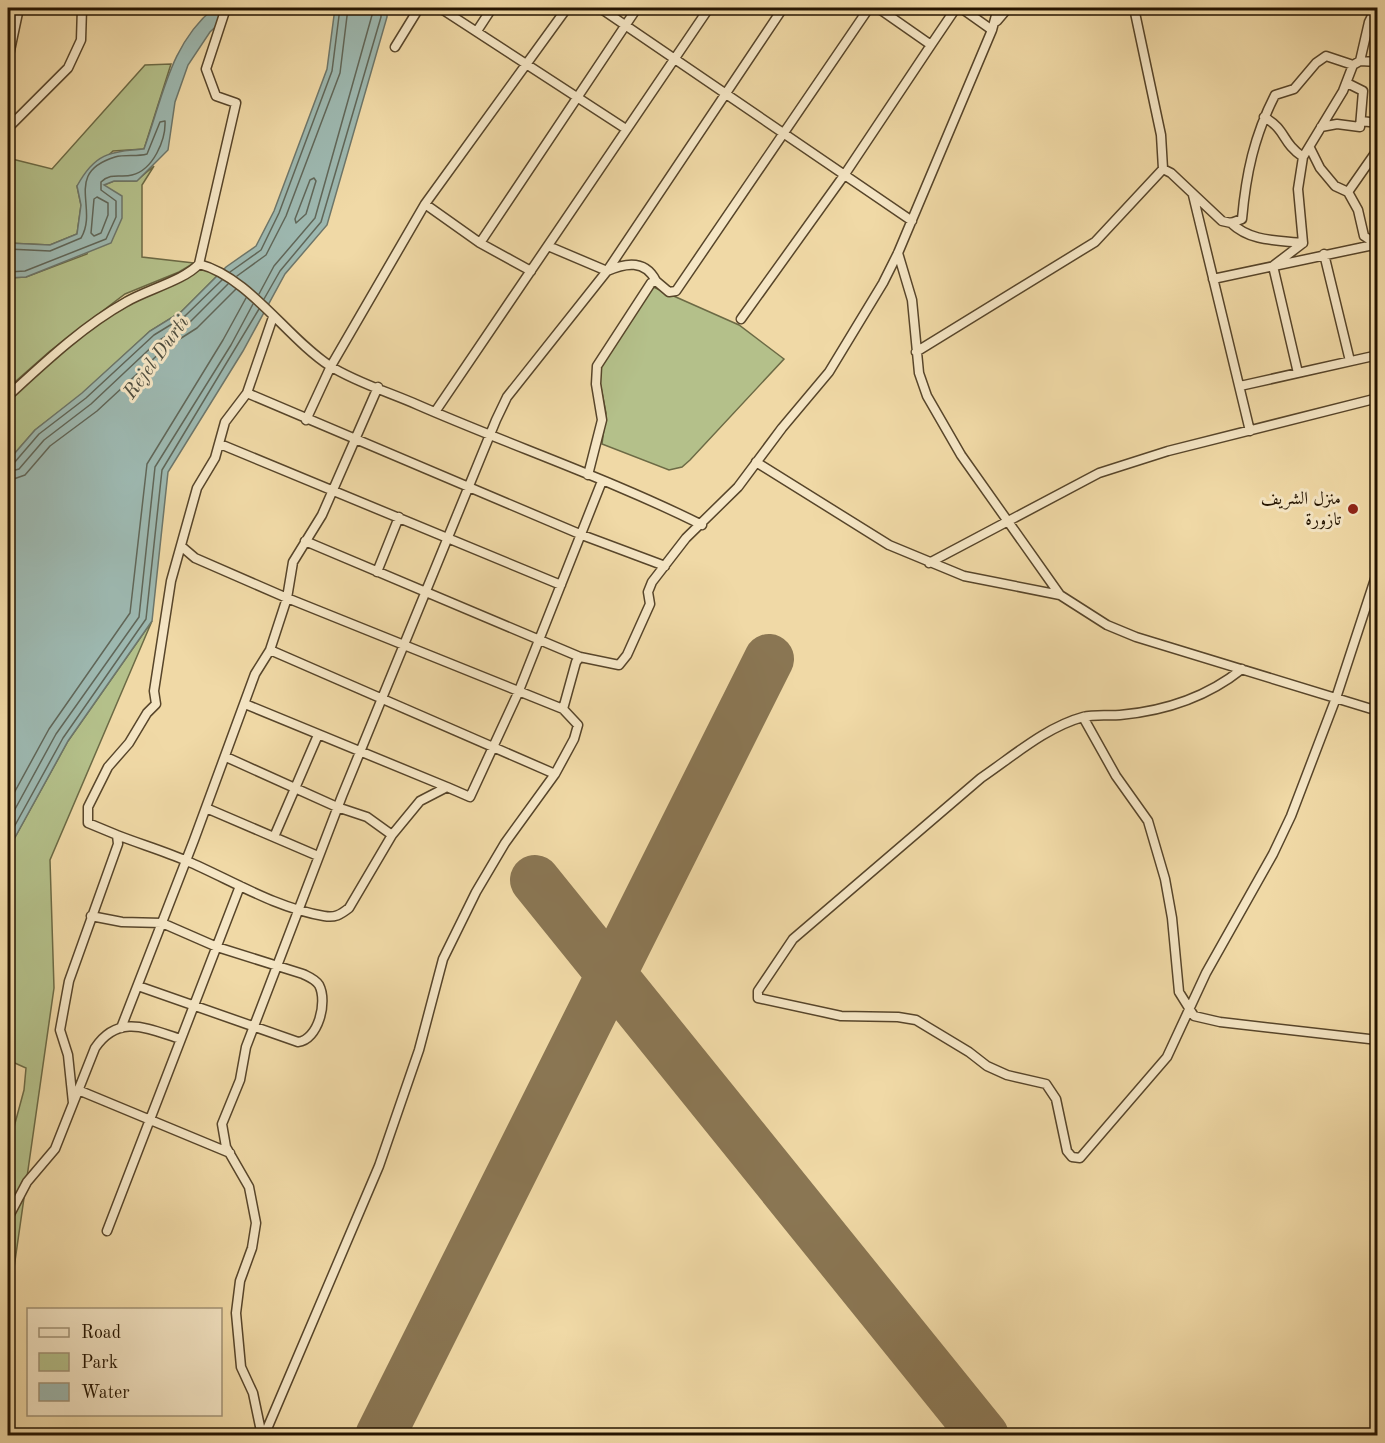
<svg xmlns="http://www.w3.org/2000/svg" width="1385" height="1443" font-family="'Old Standard TT',Amiri,serif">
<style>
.green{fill:#b4c08a;stroke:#6c6a45;stroke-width:1.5}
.water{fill:#9db8b0;stroke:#6d766a;stroke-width:1.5}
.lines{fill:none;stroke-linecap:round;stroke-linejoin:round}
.shore{stroke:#606658;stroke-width:1.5}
.runway{stroke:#8a7653;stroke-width:50}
.minor-casing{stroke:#57452a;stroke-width:11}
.minor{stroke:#f5e6c5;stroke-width:8}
.poi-dot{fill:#8f2418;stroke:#f5e6c5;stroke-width:2}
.labels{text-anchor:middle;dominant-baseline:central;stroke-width:6;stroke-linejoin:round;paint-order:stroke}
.poi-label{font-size:18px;fill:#241400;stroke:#f5e6c5;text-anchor:end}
.water-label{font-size:20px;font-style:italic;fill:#4e4d3e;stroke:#f5e6c5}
</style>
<rect width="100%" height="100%" fill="#f0d9a6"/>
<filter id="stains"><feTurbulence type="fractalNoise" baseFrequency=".00333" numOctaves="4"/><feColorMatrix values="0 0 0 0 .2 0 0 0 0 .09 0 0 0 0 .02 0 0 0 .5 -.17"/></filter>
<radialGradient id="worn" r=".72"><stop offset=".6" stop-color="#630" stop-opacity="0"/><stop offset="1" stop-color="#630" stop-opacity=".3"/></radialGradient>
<path class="green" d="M 171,64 L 144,149 L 113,151 L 77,186 L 81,205 L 77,234 L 50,245 L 8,243 L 8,158 L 52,169 L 145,65 Z
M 154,166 L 142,185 L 142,257 L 194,263 L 179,272 L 125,294 L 50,351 L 8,388 L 8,278 L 26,277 L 87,254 L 104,185 L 114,181 L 136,181 Z
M 199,267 L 219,274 L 181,312 L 150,331 L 82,394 L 35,430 L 8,461 L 8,400 C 45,366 83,331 126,304 C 146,292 187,282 199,267 Z
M 651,286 L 739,325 L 784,359 L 690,460 L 682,467 L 669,470 L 602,444 L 606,413 L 598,372 Z
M 152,621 L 50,860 L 54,988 L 8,1310 L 8,1149 L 24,1090 L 26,1068 L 8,1060 L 8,850 L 68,741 Z"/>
<path class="water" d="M 214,8 L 236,8 L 210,32 L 188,65 L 175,102 L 168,150 L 137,181 L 114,181 L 104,185 L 122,196 L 122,218 L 111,243 L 26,277 L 8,278 L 8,243 L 50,245 L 77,234 L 81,205 L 77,186 C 95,153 109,152 144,149 C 163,97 170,44 214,8 Z
M 335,8 L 387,8 L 387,17 L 327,225 L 285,274 L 243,351 L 168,472 L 152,621 L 68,741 L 8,850 L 8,461 L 35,430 L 82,393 L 150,331 L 181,312 L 226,267 L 256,246 L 274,211 L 327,69 Z"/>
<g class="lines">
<path class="shore" d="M 314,178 L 316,181 L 306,214 L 296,223 L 295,219 L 310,180 Z
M 97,197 L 108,203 L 108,215 L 101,233 L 94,236 L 91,233 L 94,199 Z
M 8,249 L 50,251 L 81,238 C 99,208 63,173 115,157 C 125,154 137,157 147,154 L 160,122 L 165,121 C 166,140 153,170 132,175 C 121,178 111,172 101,182 L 101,190 L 116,201 L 116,217 L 106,239 L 25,271 L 8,272
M 230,272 L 261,250 L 279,213 L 332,71 L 340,8
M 237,276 L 266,255 L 286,216 L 340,73 L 348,8
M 259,294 L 274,266 L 315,218 L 374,8
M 264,299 L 280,271 L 321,222 L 381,17 L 381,8
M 8,465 L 14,463 L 39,434 L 86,398 L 154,335 L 185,316 L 222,280
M 8,472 L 19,469 L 44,440 L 91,404 L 158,341 L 189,323 L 228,284
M 8,481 L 25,475 L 50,446 L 97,411 L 164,349 L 197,328 L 236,289
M 8,804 L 49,729 L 130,613 L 147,464 L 223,340 L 246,298
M 8,822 L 56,734 L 139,617 L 155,467 L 231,345 L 253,304
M 8,838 L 63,738 L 146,619 L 162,470 L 259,309"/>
<path class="runway" d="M 535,880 L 984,1436
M 380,1436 L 769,659"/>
<g class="minor-casing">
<path id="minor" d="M 440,8 L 626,129
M 600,8 L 912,221
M 878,8 L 931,45 L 956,8
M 961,8 L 992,30
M 1134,8 L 1161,135 L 1163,169
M 997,21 L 1008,8
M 477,31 L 492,8
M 395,47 L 419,8
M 8,60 L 19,8
M 1360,61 L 1369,22 L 1376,8
M 1264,117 C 1287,130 1281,142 1303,157
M 1361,121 L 1378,123
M 1321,127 L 1337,124 L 1360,127 L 1363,91 L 1347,83
M 8,128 L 68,68 L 81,40 L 82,8
M 1310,148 L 1320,168 L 1335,186 L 1348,192 L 1358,210 L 1364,236 L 1376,244
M 1163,169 L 1171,173 L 1222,221 L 1231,223 L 1242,219 C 1246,174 1254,136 1275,95 L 1294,89 L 1316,63 L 1326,56 L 1353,65 L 1360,61 L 1378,62
M 1348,192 L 1378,149
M 1193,195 L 1250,431
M 425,204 L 480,243 L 531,271
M 1231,223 C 1251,242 1277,240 1303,243
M 480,243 L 637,8
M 548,246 L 607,271 C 625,263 645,259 656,281
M 898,253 L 912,300 L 919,373 L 927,396 L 961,455 L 1060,595
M 1324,254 L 1350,361
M 199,264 C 249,277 287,338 330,366 C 355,382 391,393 418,405 C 512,446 610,479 702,525
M 1213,279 L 1378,244
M 741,319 L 845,174 L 931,45
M 916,352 L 1095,242 L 1163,169
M 1298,373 L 1273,266 L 1303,243 L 1298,189 L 1303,157 L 1343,91 L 1353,65
M 1240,386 L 1378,355
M 247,393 L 582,535 L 665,566
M 8,396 C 44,363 83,326 126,302 C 146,290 185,280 199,264 L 236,103 L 216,96 L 206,69 L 226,8
M 435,412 L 709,8
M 306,420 L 331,366 L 425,204 L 567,8
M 220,444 L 561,585
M 756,462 L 889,545 L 964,576 L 1060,595 L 1107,625 L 1136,637 L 1378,711
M 588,475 L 602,420 L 596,384 L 597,366 L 651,283 L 656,281 L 669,292 L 676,291 L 869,8
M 305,541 L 580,657
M 181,546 L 195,558 L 287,598 L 563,709
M 929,563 L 1099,473 L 1168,451 L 1378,398
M 377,572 L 399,517
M 270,650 L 555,774
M 1242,669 C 1207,697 1165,711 1120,715 C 1108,716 1095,714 1083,717 C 1046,727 1012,757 981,778 L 793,939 L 758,991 L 758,998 L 841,1016 L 898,1017 L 916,1020 L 969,1052 L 987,1066 L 1007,1075 L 1046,1084 L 1056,1099 L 1067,1151 L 1072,1157 L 1080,1158 L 1167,1057 L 1206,973 L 1273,854 L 1291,816 L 1336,698 L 1378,570
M 245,704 L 447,787
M 1083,717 L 1116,776 L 1148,821 L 1165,879 L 1172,918 L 1179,992 L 1194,1016 L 1220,1022 L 1378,1040
M 226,757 L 337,807 L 367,817 L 392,835
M 206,808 L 318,856
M 117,835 C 140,844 164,851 187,861 C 231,880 276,908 324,916 C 335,918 340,915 349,908 L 392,835 L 420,801 L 447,787 L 470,797 L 518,693 L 602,481
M 274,837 L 318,735
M 91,916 L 122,922 L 162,923 L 217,947 L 303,974 C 309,977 315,979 319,985 C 328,1002 318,1040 298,1042 L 138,986
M 121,1028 L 194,840 L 255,674 L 270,650 L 287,598 L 293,562 L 322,515 L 378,387
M 78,1090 L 230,1153
M 73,1103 L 68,1055 L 60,1030 L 69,981 L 118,844 L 117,835 L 88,823 L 88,807 L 108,767 L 129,743 L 147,713 L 156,704 L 154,691 L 171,581 L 197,488 L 215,458 L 225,422 L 247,393 L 273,317
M 8,1218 L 27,1182 L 55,1149 L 95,1048 C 119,1013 148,1029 181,1039
M 107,1231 L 240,886
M 262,1436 L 253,1393 L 241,1367 L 236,1313 L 240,1281 L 252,1248 L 256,1223 L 249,1187 L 226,1147 L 222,1124 L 240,1080 L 246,1047 L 342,796 L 496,420 L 507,397 L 607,271 L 783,8
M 264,1436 L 379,1166 L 419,1050 L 443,959 L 476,892 L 505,843 L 555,774 L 574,739 L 578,725 L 563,709 L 576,662 L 580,657 L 619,665 L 627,655 L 650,604 L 648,592 L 652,582 L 686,538 L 738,487 L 782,428 L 829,372 L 883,283 L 898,253 L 992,30 L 998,8"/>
</g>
<use href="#minor" class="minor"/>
</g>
<circle class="poi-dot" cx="1353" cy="509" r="6"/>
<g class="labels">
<g class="poi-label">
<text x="1341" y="499">منزل الشريف<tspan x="1341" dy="21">تازورة</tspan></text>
</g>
<g class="water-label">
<text transform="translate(157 358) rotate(-54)">Rejel Durti</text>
</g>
</g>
<rect width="1385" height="1443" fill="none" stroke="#f0d9a6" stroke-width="30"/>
<rect x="9" y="9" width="1367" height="1425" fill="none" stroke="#241400" stroke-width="3"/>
<rect x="15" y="15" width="1355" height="1413" fill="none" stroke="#241400" stroke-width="1.5"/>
<rect x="27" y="1308" width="195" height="108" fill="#f5e6c5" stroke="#a19276" stroke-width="1.5"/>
<rect x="39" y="1328" width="30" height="9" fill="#f5e6c5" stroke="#a19276" stroke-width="1.5"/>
<text x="81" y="1338" font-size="18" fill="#241400">Road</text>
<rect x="39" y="1353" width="30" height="18" fill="#b4c08a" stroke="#a19276" stroke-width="1.5"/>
<text x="81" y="1368" font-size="18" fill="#241400">Park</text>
<rect x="39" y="1383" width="30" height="18" fill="#9db8b0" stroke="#a19276" stroke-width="1.5"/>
<text x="81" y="1398" font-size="18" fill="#241400">Water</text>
<rect width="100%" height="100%" filter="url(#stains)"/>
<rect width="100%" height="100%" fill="url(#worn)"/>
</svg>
